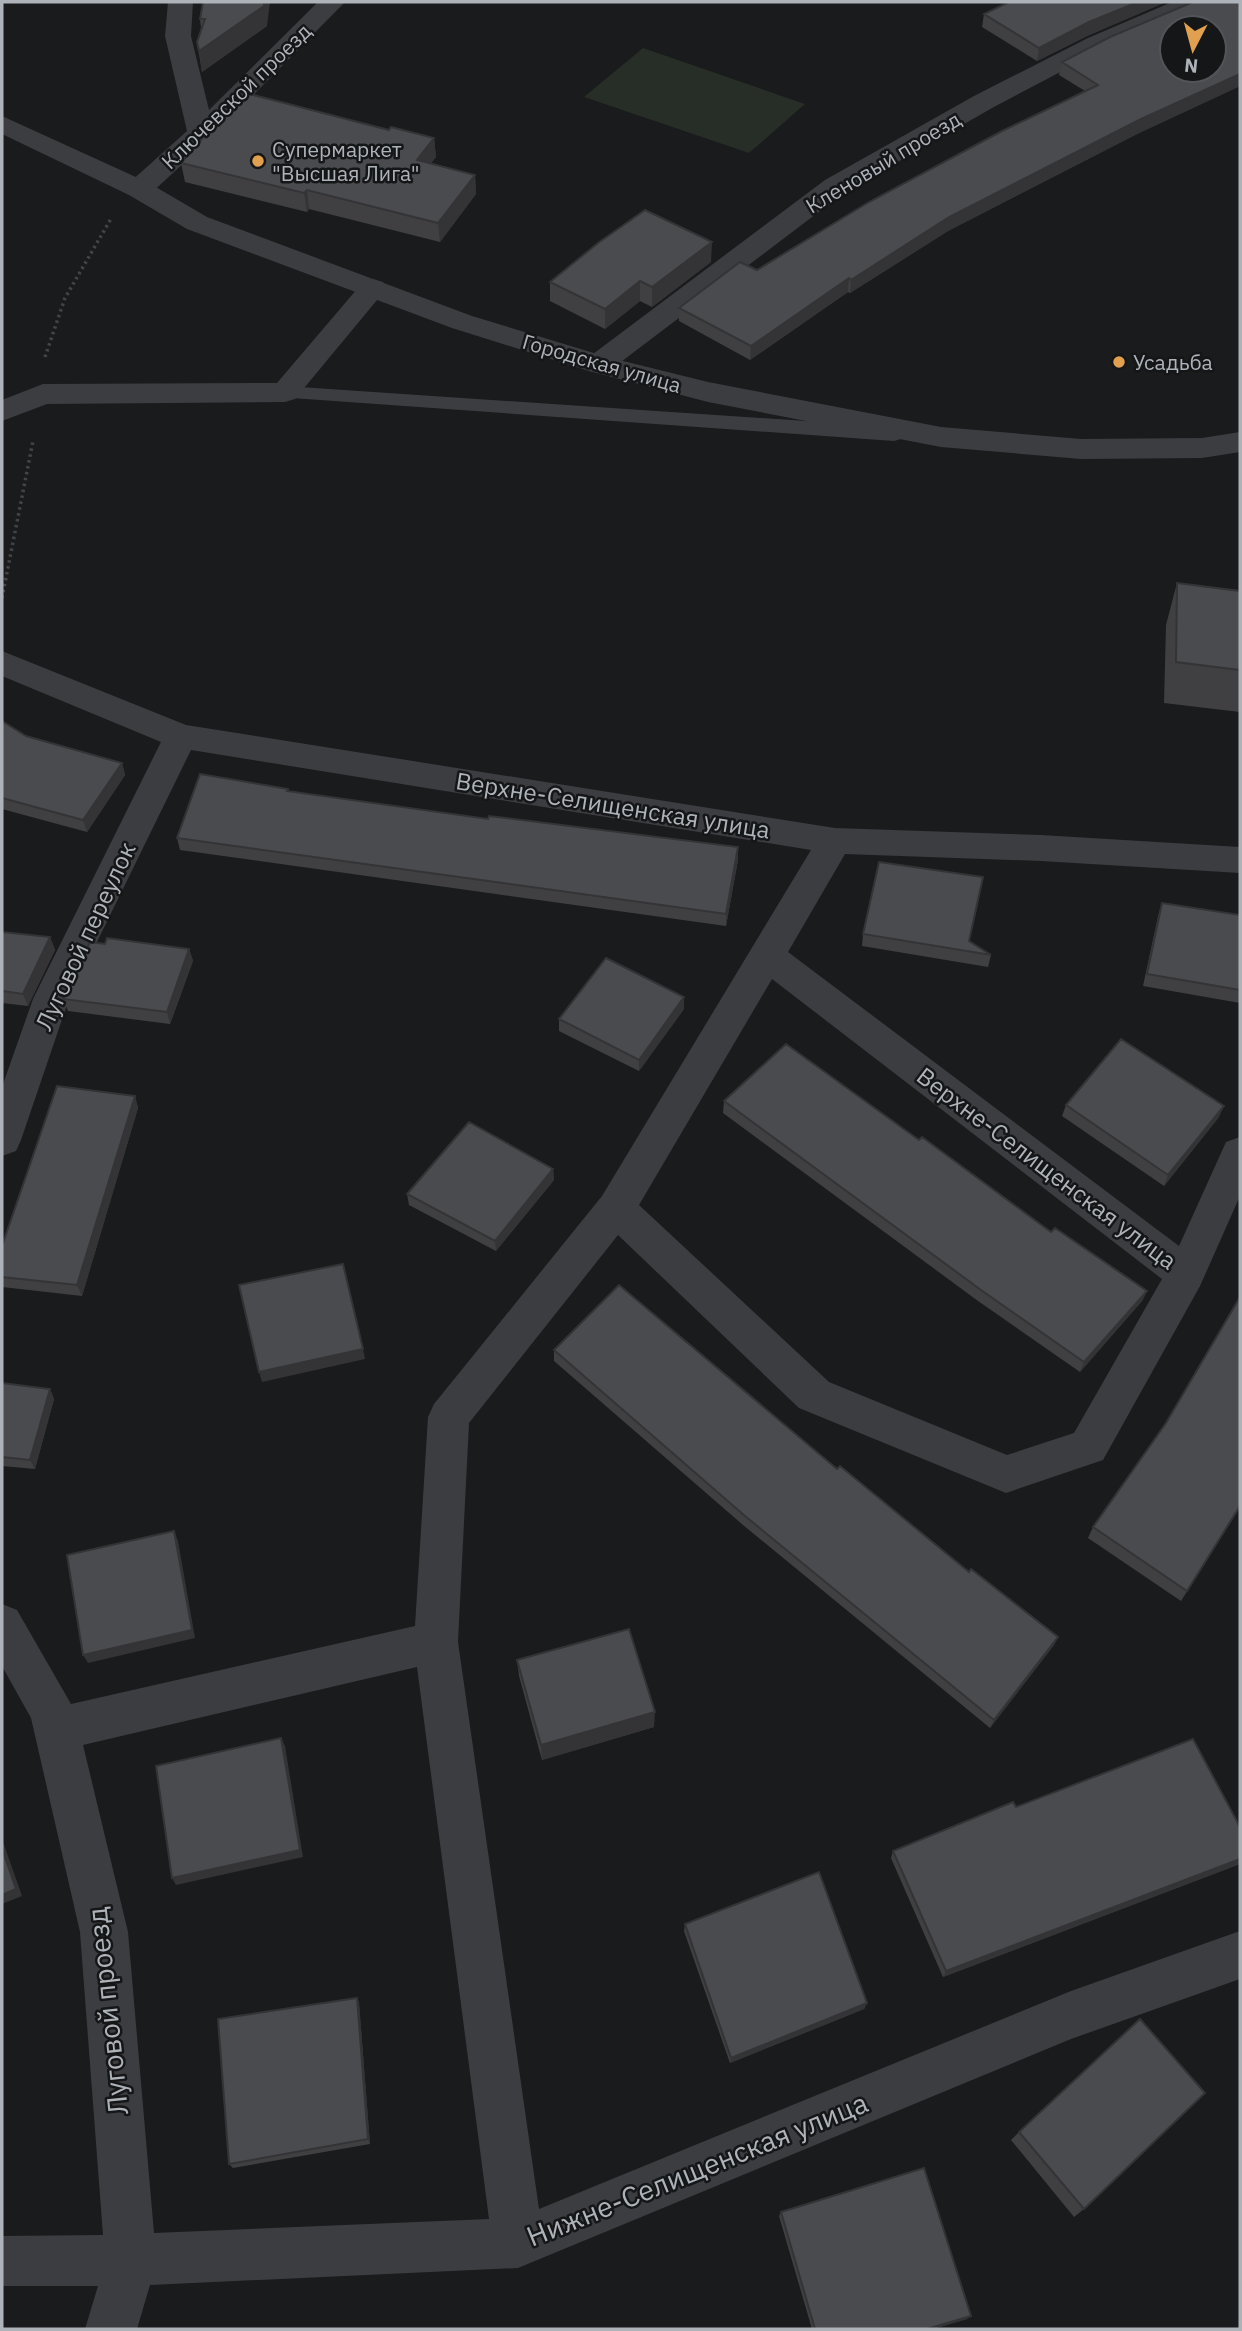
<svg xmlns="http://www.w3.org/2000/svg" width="1242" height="2331" font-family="'IBM Plex Sans',sans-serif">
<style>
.green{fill:#272e27}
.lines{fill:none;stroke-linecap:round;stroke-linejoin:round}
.path{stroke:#424448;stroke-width:3.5;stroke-dasharray:2.5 3.5;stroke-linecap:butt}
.service{fill:#3c3d41;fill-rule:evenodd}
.minor{fill:#3c3d41;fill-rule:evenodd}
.tertiary{fill:#3c3d41;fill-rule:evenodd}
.wall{fill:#404043}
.shaded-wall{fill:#343437}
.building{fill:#4a4b4e;stroke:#343437;stroke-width:2;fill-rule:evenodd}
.poi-dot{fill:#e0a04f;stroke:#151617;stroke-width:2.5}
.labels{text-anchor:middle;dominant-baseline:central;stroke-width:5;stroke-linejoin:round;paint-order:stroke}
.far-street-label{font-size:21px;fill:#aeb3ba;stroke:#151617}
.far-poi-label{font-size:21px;fill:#aeb3ba;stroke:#151617;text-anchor:start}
.street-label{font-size:24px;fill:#aeb3ba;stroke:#151617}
.near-street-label{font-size:28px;fill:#aeb3ba;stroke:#151617}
</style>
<rect width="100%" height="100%" fill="#1a1b1c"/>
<path class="green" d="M 643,48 L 805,104 L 749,153 L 584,97 Z"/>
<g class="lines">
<path class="path" d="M 45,357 L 65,298 L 112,217
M 2,598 L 33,441"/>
<path class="service" d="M 285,386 L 894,427 L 901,429 L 904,434 L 901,439 L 894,441 L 278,397 L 275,392 L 278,387 Z"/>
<path class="minor" d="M 168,2 L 193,2 L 191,36 L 209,110 L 318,2 L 345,2 L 210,139 L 149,195 L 139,197 L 129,195 L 125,189 L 129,183 L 187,131 L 165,36 Z
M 1172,2 L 1206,2 L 1202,7 L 1106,48 L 992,108 L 845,192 L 609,371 L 599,373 L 589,371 L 584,364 L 589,357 L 825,180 L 974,96 L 1088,38 Z
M 373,279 L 383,282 L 387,288 L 295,399 L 285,402 L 47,404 L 2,421 L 2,400 L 43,384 L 277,383 L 363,282 Z
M 2,651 L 186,725 L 835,828 L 1041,835 L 1240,847 L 1240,873 L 1041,861 L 845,854 L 788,952 L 1179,1246 L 1226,1142 L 1240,1137 L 1240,1196 L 1200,1286 L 1103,1460 L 1006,1493 L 799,1408 L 618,1235 L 469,1423 L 458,1642 L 539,2209 L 1071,1991 L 1240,1931 L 1240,1979 L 1071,2039 L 518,2268 L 150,2285 L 137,2329 L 85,2329 L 98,2286 L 2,2286 L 2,2236 L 103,2235 L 80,1932 L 31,1718 L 2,1666 L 2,1604 L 17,1610 L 71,1704 L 415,1626 L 428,1417 L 434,1404 L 602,1196 L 811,850 L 191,750 L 69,999 L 21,1140 L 16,1151 L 2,1156 L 2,1087 L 33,999 L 161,742 L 2,676 ZM 772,979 L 1162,1279 L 1074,1433 L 1007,1455 L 829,1382 L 639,1205 ZM 417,1667 L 489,2219 L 154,2233 L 128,1932 L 83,1745 Z"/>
<path class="tertiary" d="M 2,116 L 149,183 L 207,217 L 472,316 L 607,357 L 708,382 L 941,427 L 1081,439 L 1202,438 L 1240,432 L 1240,452 L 1202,458 L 1081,459 L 941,447 L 708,402 L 589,371 L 452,328 L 187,229 L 129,195 L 2,134 Z"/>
</g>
<path class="wall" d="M 1009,2 L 1166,2 L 1087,36 L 1037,61 L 982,27 L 984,14 Z
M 1240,2 L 1240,86 L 1137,134 L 948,231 L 850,293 L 848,292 L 750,360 L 679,321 L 679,308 L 757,270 L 1085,91 L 1059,75 L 1062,62 Z
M 200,19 L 267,26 L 202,72 L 197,42 L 201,28 Z
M 389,130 L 434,138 L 436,157 L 431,163 L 475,175 L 476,194 L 440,242 L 309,209 L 307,212 L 185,182 L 181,163 Z
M 711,262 L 652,307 L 640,301 L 605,329 L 550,301 L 550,282 Z
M 1177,583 L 1240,591 L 1240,712 L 1164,703 L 1166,625 Z
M 2,721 L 26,736 L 122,763 L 125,775 L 87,832 L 2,809 Z
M 288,792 L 488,819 L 738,847 L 738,860 L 726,926 L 180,850 L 177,838 Z
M 1162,903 L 1240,915 L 1240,1003 L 1143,986 L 1158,916 Z
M 2,932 L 50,937 L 55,950 L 28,1006 L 2,1003 Z
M 863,934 L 969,941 L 991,955 L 988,967 L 862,946 Z
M 105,944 L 189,949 L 193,961 L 170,1024 L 68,1011 L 63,999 Z
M 684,997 L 684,1009 L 639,1071 L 559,1031 L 559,1019 Z
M 135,1096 L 138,1108 L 82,1296 L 2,1287 L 2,1246 Z
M 724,1101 L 919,1140 L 1051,1232 L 1147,1291 L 1142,1301 L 1080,1372 L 978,1301 L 723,1113 Z
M 1066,1105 L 1219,1117 L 1164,1186 L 1062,1116 Z
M 553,1169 L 554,1180 L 496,1251 L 409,1205 L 407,1194 Z
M 554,1350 L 837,1469 L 969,1572 L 1058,1637 L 1054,1645 L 990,1728 L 743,1525 L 554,1361 Z
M 2,1383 L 50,1389 L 54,1399 L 35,1469 L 2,1466 Z
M 1166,1423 L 1240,1507 L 1181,1601 L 1088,1538 L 1093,1527 Z
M 517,1660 L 654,1727 L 542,1760 L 519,1676 Z
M 1016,1807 L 1240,1827 L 1240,1864 L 943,1977 L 891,1858 L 893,1851 Z
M 685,1924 L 867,2003 L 864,2009 L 730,2063 L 684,1931 Z
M 357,1998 L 359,2003 L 370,2144 L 233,2168 L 229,2164 Z
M 1019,2132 L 1084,2209 L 1074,2217 L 1011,2140 Z
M 781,2212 L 967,2319 L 933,2329 L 812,2329 L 779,2216 Z"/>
<path class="shaded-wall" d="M 264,2 L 270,2 L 267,26 L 202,72 L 199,51 Z
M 1138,2 L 1166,2 L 1087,36 L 1037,61 L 1039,48 L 1089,22 Z
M 1240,74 L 1240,86 L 1137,134 L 948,231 L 850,293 L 851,280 L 949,217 L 1139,120 Z
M 434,138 L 436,157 L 419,179 L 417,160 Z
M 475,175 L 476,194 L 440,242 L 438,223 Z
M 307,190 L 309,209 L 307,212 L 304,193 Z
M 712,242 L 711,262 L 652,307 L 652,287 Z
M 849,278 L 848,292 L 750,360 L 751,346 Z
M 640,281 L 640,301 L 605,329 L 605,309 Z
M 122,763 L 125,775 L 87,832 L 83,820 Z
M 738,847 L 738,860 L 726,926 L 726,914 Z
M 50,937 L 55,950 L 28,1006 L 23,994 Z
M 189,949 L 193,961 L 170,1024 L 167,1012 Z
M 684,997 L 684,1009 L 639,1071 L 639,1060 Z
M 135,1096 L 138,1108 L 82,1296 L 77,1285 Z
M 1224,1106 L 1219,1117 L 1164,1186 L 1168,1175 Z
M 553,1169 L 554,1180 L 496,1251 L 495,1241 Z
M 1147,1291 L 1142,1301 L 1080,1372 L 1084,1362 Z
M 363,1349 L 365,1359 L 262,1382 L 259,1372 Z
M 50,1389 L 54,1399 L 35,1469 L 30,1460 Z
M 174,1531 L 178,1541 L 195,1638 L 88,1663 L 83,1655 Z
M 1058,1637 L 1054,1645 L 990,1728 L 994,1720 Z
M 655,1712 L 654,1727 L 542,1760 L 541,1745 Z
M 281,1738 L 285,1746 L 303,1857 L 176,1885 L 172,1878 Z
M 2,1839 L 22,1896 L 2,1904 Z
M 1240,1859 L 1240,1864 L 943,1977 L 946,1971 Z
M 357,1998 L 359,2003 L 370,2144 L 368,2139 Z
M 867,2003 L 864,2009 L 730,2063 L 731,2058 Z
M 971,2316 L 967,2319 L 933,2329 L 927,2329 Z"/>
<path class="building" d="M 203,2 L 264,2 L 264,6 L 199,51 L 197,42 L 205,19 L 200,19 Z
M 1009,2 L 1138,2 L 1089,22 L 1039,48 L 984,14 Z
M 1193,2 L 1240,2 L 1240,74 L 1139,120 L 949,217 L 851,280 L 849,278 L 751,346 L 679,308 L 740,262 L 757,270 L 869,202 L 1002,131 L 1098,85 L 1062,62 L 1110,37 ZM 1172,28 L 1214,28 L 1214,70 L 1172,70 Z
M 242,92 L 389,130 L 391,127 L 434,138 L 417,160 L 475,175 L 438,223 L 307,190 L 304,193 L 181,163 Z
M 645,210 L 712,242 L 652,287 L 640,281 L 605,309 L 550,282 L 598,243 Z
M 1177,583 L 1240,591 L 1240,670 L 1176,662 Z
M 2,721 L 26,736 L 122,763 L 83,820 L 2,798 Z
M 200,774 L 288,789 L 287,791 L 488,819 L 489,816 L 738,847 L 726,914 L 177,838 Z
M 879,862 L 983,877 L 969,941 L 991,955 L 863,934 Z
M 1162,903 L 1240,915 L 1240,990 L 1147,974 Z
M 2,932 L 50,937 L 23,994 L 2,991 Z
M 107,938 L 189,949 L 167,1012 L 63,999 L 90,942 L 105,944 Z
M 606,958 L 684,997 L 639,1060 L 559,1019 Z
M 1121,1039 L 1224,1106 L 1168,1175 L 1066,1105 Z
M 786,1044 L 919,1140 L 922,1137 L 1051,1232 L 1055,1228 L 1147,1291 L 1084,1362 L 981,1290 L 724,1101 Z
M 57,1086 L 135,1096 L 77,1285 L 2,1277 L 2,1246 Z
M 469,1122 L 553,1169 L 495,1241 L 407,1194 Z
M 343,1264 L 363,1349 L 259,1372 L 239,1285 Z
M 619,1285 L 837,1469 L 840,1466 L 969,1572 L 971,1569 L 1058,1637 L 994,1720 L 745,1516 L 554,1350 Z
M 1240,1297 L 1240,1506 L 1187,1591 L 1093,1527 L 1166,1423 Z
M 2,1383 L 50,1389 L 30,1460 L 2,1457 Z
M 174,1531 L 192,1630 L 83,1655 L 67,1555 Z
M 629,1629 L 655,1712 L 541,1745 L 517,1660 Z
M 281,1738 L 300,1850 L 172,1878 L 156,1766 Z
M 1193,1739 L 1240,1827 L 1240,1859 L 946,1971 L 893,1851 L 1013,1802 L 1016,1807 Z
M 2,1849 L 16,1889 L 2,1895 Z
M 819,1872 L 867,2003 L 731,2058 L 685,1924 Z
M 357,1998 L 368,2139 L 229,2164 L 218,2019 Z
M 1140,2019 L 1205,2093 L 1084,2209 L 1019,2132 Z
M 924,2168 L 971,2316 L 927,2329 L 815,2329 L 781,2212 Z"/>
<g class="poi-dot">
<circle cx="258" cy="161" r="7"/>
<circle cx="1119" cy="362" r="7"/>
</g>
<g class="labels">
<g class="far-street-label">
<text transform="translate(236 96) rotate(-44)">Ключевской проезд</text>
<text transform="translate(883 162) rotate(-31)">Кленовый проезд</text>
<text transform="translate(602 363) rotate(16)">Городская улица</text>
</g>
<g class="far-poi-label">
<text x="272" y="149">Супермаркет<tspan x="272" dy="24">"Высшая Лига"</tspan></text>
<text x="1133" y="362">Усадьба</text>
</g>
<g class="street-label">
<text transform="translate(613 805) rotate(9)">Верхне-Селищенская улица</text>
<text transform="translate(85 936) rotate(-65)">Луговой переулок</text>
<text transform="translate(1047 1168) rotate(37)">Верхне-Селищенская улица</text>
</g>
<g class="near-street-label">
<text transform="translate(107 2011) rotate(-96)">Луговой проезд</text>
<text transform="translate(697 2169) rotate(-22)">Нижне-Селищенская улица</text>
</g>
</g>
<rect width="1242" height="2331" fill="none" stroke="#aeb3ba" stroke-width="7"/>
<g transform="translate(1193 49) rotate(186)"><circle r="33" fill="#151617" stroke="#525558" stroke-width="2"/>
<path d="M0-5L12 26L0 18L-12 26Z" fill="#e0a04f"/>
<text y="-10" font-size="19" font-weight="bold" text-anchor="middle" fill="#aeb3ba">N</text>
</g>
</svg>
